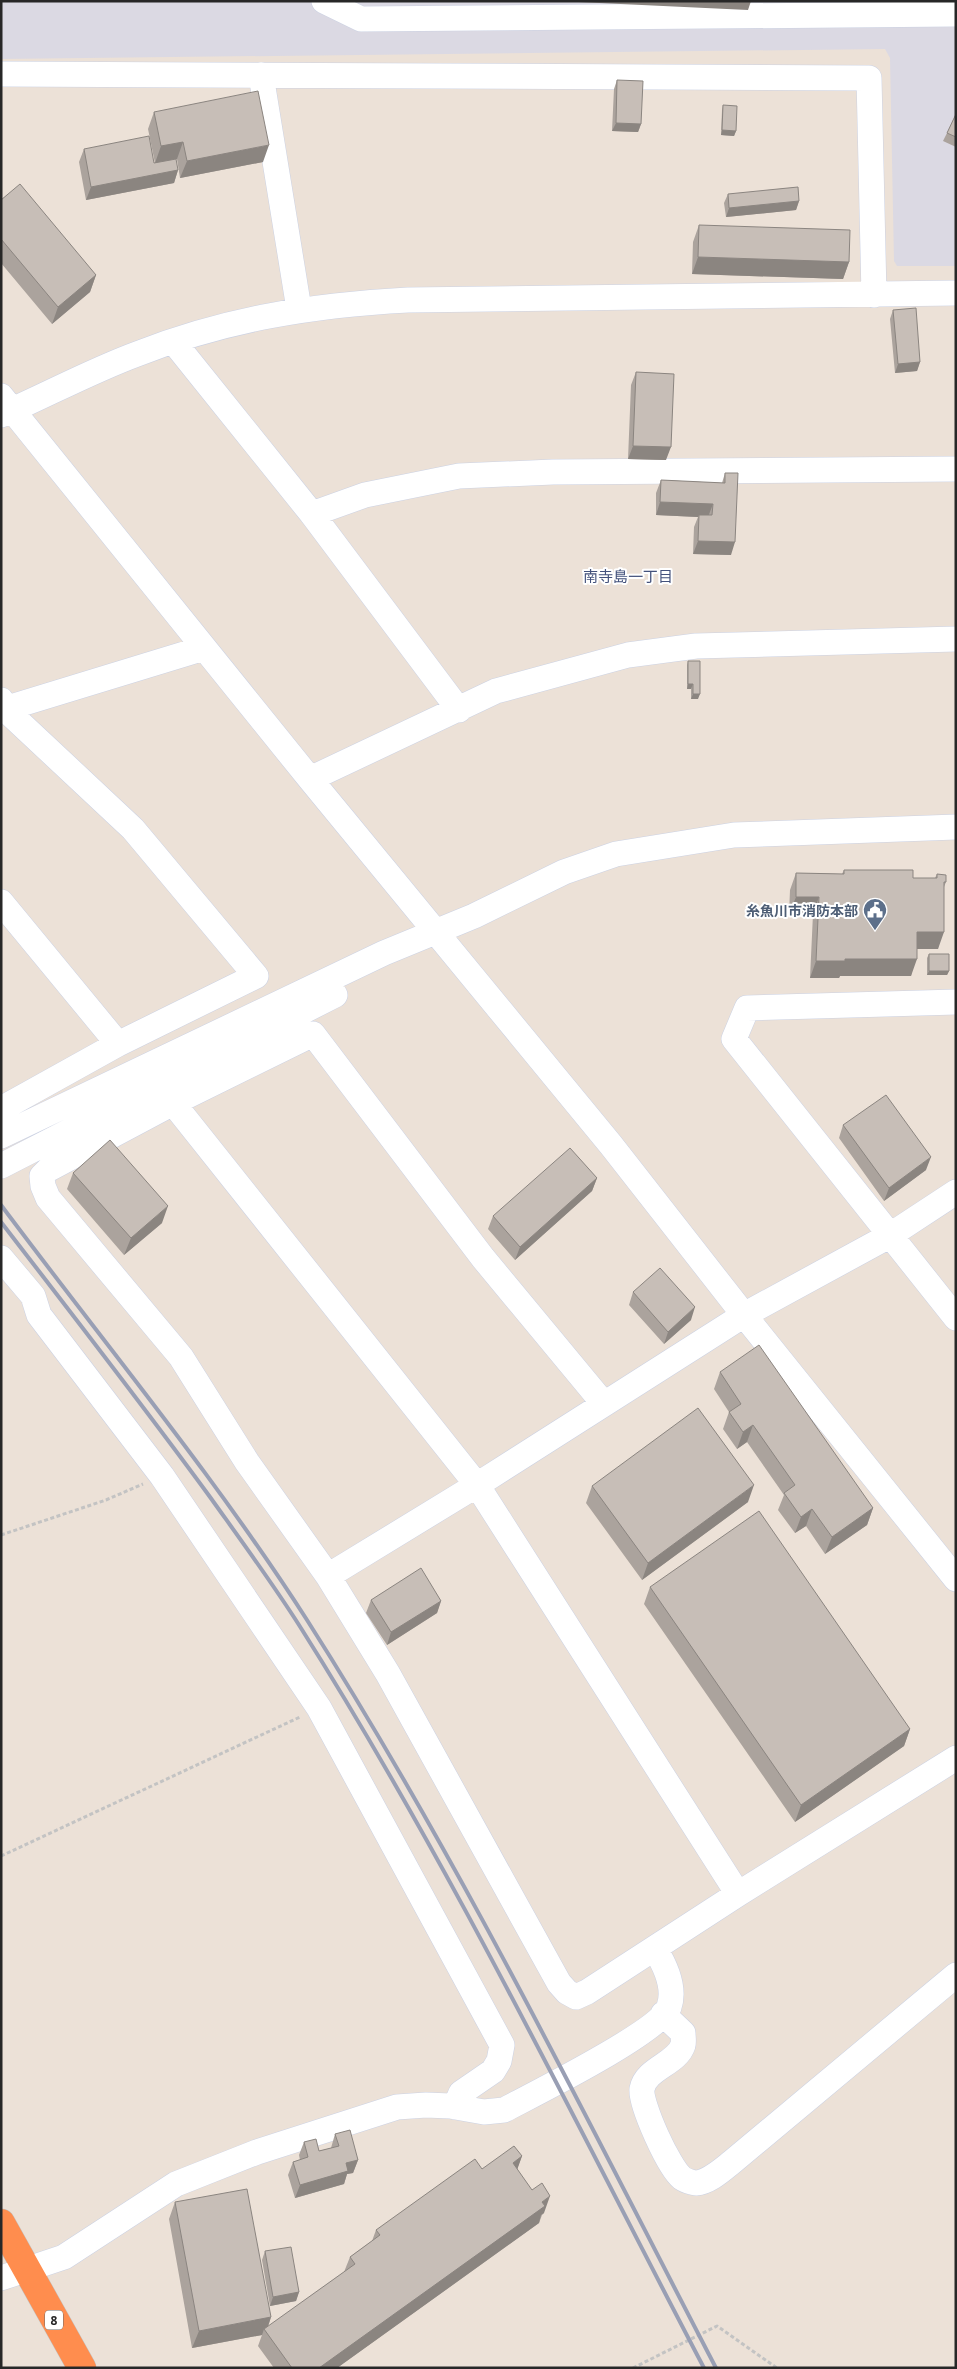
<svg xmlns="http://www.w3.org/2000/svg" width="957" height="2369" font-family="'Open Sans','Noto Sans JP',sans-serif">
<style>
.industrial{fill:#dbd9e3}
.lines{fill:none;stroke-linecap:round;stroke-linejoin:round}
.minor-casing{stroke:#ccd2e3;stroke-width:26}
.highway-casing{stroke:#c3c3c3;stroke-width:29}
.path{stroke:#c3c3c3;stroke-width:3;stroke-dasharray:4 2.5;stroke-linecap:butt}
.minor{stroke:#fff;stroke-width:25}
.highway{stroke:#ff8d4e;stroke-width:28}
.rail{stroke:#999fb4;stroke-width:4}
.wall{fill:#aba39d}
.shaded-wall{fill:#8b8580}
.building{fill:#c7beb7;stroke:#8b8580}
.labels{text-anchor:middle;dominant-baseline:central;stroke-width:4;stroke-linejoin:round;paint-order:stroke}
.shield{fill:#fff;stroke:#686868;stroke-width:1}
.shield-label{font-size:12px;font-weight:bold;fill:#272727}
.service-label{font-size:14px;font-weight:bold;fill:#4e5e75;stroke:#fff;text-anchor:end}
.neighbourhood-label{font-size:15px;fill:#44527c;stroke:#fff}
</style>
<rect width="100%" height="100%" fill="#ece1d7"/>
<path class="industrial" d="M 1,1 L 956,1 L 956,266 L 897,266 L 894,261 L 890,58 L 885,49 L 1,59 Z"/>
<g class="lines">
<g class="minor-casing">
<path id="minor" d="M 324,1 L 361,19 L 956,14
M 1,74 L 869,78 L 874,295
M 261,75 L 299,309
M 173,341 L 312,514 L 459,710
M 1,396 L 310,779 L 611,1145 L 744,1315 L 956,1579
M 1,415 C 47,395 91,371 137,354 C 226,319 313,305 408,300 L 956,293
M 312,514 L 365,495 L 459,476 L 553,472 L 956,469
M 1,700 L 5,709 L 133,829 L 256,976 L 118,1044 L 1,1109
M 1,710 L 204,648
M 310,779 L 496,691 L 628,655 L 696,646 L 956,639
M 1,902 L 118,1044
M 956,1002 L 747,1008 L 734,1039 L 956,1318
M 173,1103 L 477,1485 L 738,1894
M 1,1136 L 384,953 L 474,916 L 564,872 L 616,854 L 734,835 L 956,827
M 1,1166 L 335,995
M 1,1258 L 33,1296 L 39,1315 L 162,1476 L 319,1708 L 502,2045 L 499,2061 L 493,2071 L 461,2093 L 455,2107
M 604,1404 L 483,1258 L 313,1034 L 173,1103 L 49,1169 L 42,1176 L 43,1186 L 48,1198 L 181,1357 L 247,1462 L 328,1576 L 388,1674 L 559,1983 L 567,1992 L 576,1997 L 587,1992 L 738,1894 L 956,1758
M 328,1576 L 477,1485 L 744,1315 L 889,1236 L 956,1192
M 663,2014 L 683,2033 C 683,2037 684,2042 683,2045 C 677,2064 646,2068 642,2089 C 640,2104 669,2168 682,2178 C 684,2180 693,2183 696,2183 C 709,2182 722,2170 732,2162 L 956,1975
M 1,2278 L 64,2257 L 176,2184 L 257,2152 L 397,2107 L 426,2105 L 450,2106 L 484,2112 L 504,2110 C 534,2094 659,2032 669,2007 C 676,1987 665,1965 655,1949"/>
</g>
<g class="highway-casing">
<path id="highway" d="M 1,2223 L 82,2368"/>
</g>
<path class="path" d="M 1,1535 L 106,1500 L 143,1484
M 1,1856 L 300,1717
M 633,2368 L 717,2326 L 777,2368"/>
<use href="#minor" class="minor"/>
<use href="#highway" class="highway"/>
<path class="rail" d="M 1,1205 C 104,1343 214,1475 307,1620 C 460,1860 585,2116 716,2368
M 1,1222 C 71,1313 142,1404 210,1497 C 240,1539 271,1581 299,1625 C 450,1863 573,2118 704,2368"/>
</g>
<path class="wall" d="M 617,80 L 641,124 L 638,132 L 612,131 L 614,89 Z
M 723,105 L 736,131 L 734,136 L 721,135 L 722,110 Z
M 154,112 L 263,162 L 180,178 L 177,159 L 171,160 L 178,170 L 174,183 L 86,200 L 79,162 L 84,149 L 155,163 L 148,129 Z
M 956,114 L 956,147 L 943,141 L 947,133 Z
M 728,194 L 799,201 L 796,210 L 726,217 L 724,203 Z
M 1,200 L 96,275 L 90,292 L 52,324 L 1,263 Z
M 699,225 L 849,262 L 843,279 L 692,274 L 693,242 Z
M 893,310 L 920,362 L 917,371 L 895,373 L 890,319 Z
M 636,372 L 666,460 L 628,459 L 631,385 Z
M 725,473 L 731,555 L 693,554 L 694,527 L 698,517 L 656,515 L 656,493 L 661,480 L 722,483 Z
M 688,661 L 698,699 L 691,699 L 691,689 L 687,689 L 687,665 Z
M 844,870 L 913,878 L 935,878 L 937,874 L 946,882 L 944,887 L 938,949 L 917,949 L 911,976 L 840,976 L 839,978 L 810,978 L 813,914 L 789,914 L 790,890 L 796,873 L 842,874 Z
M 929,954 L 949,971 L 947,975 L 927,975 L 927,958 Z
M 843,1125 L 926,1170 L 884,1201 L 839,1138 Z
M 73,1173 L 162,1223 L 124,1255 L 67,1189 Z
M 597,1178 L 592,1191 L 515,1260 L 488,1229 L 493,1216 Z
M 633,1292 L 691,1320 L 664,1344 L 629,1305 Z
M 720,1372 L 873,1508 L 867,1525 L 825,1554 L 806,1526 L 795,1533 L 778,1510 L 784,1495 L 747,1442 L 737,1449 L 723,1429 L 729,1412 L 714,1389 Z
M 592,1486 L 748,1502 L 642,1580 L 586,1503 Z
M 650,1587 L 910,1729 L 904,1746 L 795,1822 L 644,1604 Z
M 371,1600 L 441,1601 L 437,1613 L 387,1645 L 366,1613 Z
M 335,2134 L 358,2160 L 353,2173 L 347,2174 L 344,2184 L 295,2198 L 288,2175 L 293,2162 L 300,2160 L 299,2155 L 304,2142 L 319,2151 L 331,2148 Z
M 522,2156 L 517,2169 L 544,2213 L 542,2215 L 539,2223 L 337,2368 L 274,2368 L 258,2346 L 262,2335 L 192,2348 L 169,2219 L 175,2202 L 271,2317 L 268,2327 L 344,2272 L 350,2257 L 372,2241 L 376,2230 L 482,2169 Z
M 265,2251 L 299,2292 L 296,2301 L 270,2306 L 262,2260 Z"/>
<path class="shaded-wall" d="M 557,1 L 751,1 L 748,10 Z
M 616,123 L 641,124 L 638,132 L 612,131 Z
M 722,130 L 736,131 L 734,136 L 721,135 Z
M 183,142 L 177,159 L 155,163 L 161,146 Z
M 269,145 L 263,162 L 180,178 L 187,161 Z
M 178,170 L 174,183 L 86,200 L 91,187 Z
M 799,201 L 796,210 L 726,217 L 729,208 Z
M 698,257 L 849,262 L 843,279 L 692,274 Z
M 96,275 L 90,292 L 52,324 L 58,307 Z
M 920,362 L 917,371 L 895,373 L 898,364 Z
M 633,446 L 671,447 L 666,460 L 628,459 Z
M 660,502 L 713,504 L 708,517 L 699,515 L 698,517 L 656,515 Z
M 698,541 L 735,542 L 731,555 L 693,554 Z
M 688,684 L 693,684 L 691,689 L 687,689 Z
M 693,694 L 700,694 L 698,699 L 691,699 Z
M 796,897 L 819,897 L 813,914 L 789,914 Z
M 917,932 L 944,932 L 938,949 L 911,949 Z
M 845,959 L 917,959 L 911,976 L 840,976 L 839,978 L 810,978 L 816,961 Z
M 929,971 L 949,971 L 947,975 L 927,975 Z
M 931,1157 L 926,1170 L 884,1201 L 889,1188 Z
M 597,1178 L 592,1191 L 515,1260 L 520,1247 Z
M 168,1206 L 162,1223 L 124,1255 L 131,1238 Z
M 695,1307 L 691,1320 L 664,1344 L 668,1332 Z
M 753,1425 L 747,1442 L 737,1449 L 743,1432 Z
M 754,1485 L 748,1502 L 642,1580 L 648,1563 Z
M 873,1508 L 867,1525 L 825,1554 L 832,1537 Z
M 812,1509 L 806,1526 L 795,1533 L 801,1517 Z
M 441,1601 L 437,1613 L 387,1645 L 391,1632 Z
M 910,1729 L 904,1746 L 795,1822 L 801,1805 Z
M 522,2156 L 516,2173 L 513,2163 Z
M 358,2160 L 353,2173 L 347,2174 L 344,2184 L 295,2198 L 300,2185 L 346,2163 Z
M 550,2196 L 544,2213 L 541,2215 L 539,2223 L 337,2368 L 319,2368 Z
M 299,2292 L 296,2301 L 270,2306 L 273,2297 Z
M 271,2317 L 266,2332 L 264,2329 L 262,2335 L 192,2348 L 199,2331 Z"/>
<path class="building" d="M 617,80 L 643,81 L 641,124 L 616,123 Z
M 258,91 L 269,145 L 187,161 L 183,142 L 161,146 L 154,112 Z
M 723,105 L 737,106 L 736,131 L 722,130 Z
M 956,114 L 956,137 L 947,133 Z
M 149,136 L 154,163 L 176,159 L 178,170 L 91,187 L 84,149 Z
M 20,184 L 96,275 L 58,307 L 1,239 L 1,200 Z
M 798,187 L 799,201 L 729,208 L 728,194 Z
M 699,225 L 850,230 L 849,262 L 698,257 Z
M 916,308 L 920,362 L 898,364 L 893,310 Z
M 636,372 L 674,374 L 671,447 L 633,446 Z
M 725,473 L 738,473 L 735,542 L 698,541 L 699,515 L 712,515 L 713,504 L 660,502 L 661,480 L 725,483 Z
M 688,661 L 700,661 L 700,694 L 693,694 L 693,684 L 688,684 Z
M 844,870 L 913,870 L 913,878 L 937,878 L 937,874 L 946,875 L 946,882 L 944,882 L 944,932 L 917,932 L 917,959 L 845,959 L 845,961 L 816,961 L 819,897 L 796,897 L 796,873 L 844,874 Z
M 929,954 L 949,954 L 949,971 L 929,971 Z
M 886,1095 L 931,1157 L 889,1188 L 843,1125 Z
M 110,1140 L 168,1206 L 131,1238 L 73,1173 Z
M 570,1148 L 597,1178 L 520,1247 L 493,1216 Z
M 660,1268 L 695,1307 L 668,1332 L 633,1292 Z
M 759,1345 L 873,1508 L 832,1537 L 812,1509 L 801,1517 L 784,1493 L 795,1485 L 753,1425 L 743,1432 L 729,1412 L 741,1404 L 720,1372 Z
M 698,1408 L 754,1485 L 648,1563 L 592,1486 Z
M 759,1511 L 910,1729 L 801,1805 L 650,1587 Z
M 421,1568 L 441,1601 L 391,1632 L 371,1600 Z
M 350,2130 L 358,2160 L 346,2163 L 348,2171 L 300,2185 L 293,2162 L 308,2157 L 304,2142 L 316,2139 L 319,2151 L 339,2146 L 335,2134 Z
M 514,2146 L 522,2156 L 513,2163 L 532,2190 L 542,2183 L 550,2196 L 542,2202 L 545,2206 L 319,2368 L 292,2368 L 264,2329 L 355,2264 L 350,2257 L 380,2235 L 376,2230 L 475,2159 L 482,2169 Z
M 247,2189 L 271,2317 L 199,2331 L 175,2202 Z
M 291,2247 L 299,2292 L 273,2297 L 265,2251 Z"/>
<defs>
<g id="civic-pin" transform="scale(1.25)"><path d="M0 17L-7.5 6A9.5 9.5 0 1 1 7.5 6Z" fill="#5c6f8a" stroke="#fff"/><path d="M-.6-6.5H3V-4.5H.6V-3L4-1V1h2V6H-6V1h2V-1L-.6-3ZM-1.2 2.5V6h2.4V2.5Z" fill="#fff"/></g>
</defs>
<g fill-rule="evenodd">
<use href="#civic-pin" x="875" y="910"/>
</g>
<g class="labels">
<rect class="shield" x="45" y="2310.5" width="18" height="19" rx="4"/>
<g class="shield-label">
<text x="54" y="2320">8</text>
</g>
<g class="service-label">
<text x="858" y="910">糸魚川市消防本部</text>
</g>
<g class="neighbourhood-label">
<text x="628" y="576">南寺島一丁目</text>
</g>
</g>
<rect width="957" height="2369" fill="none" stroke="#272727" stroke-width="5"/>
</svg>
